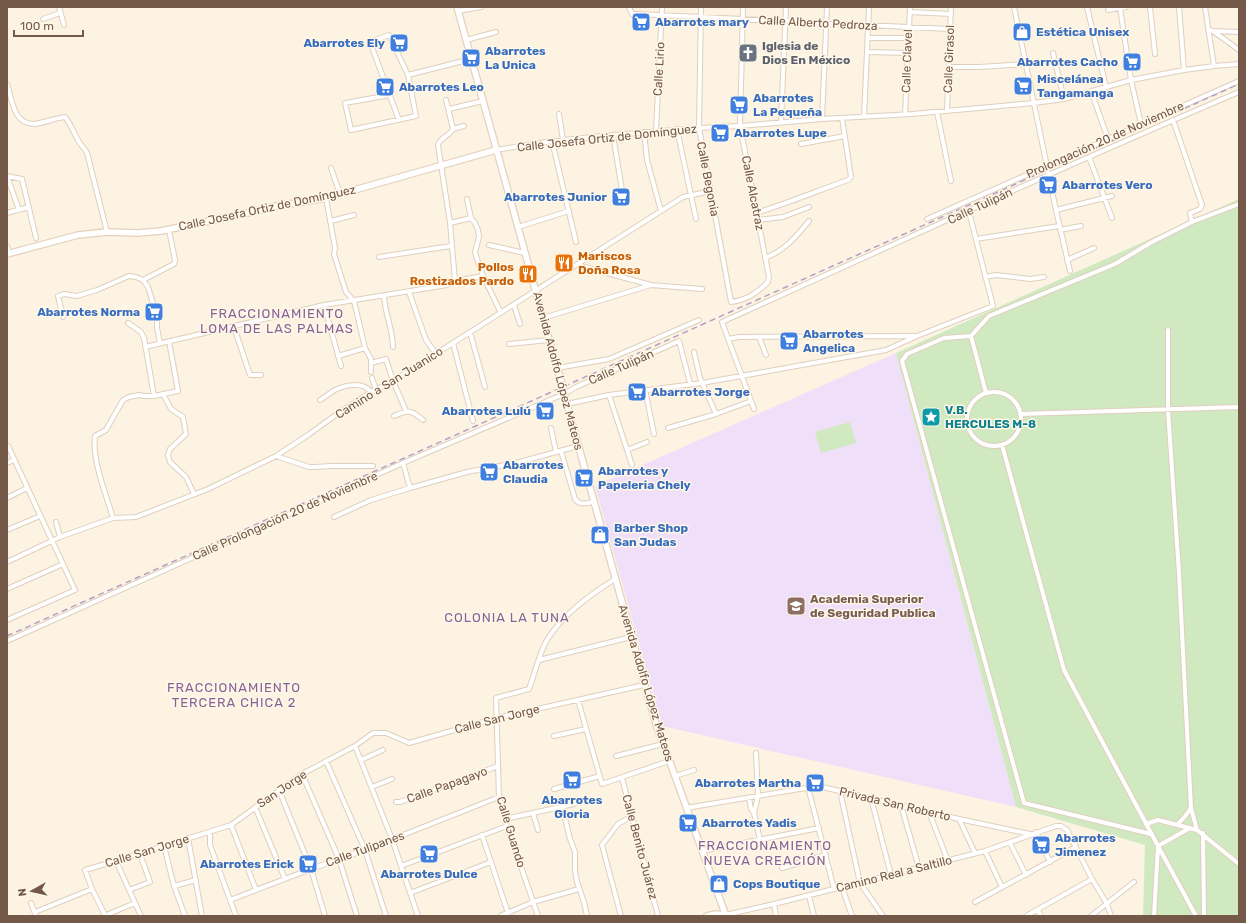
<svg xmlns="http://www.w3.org/2000/svg" width="1246" height="923" font-family="Rubik,sans-serif">
<style>
.education{fill:#f0dff8}
.park{fill:#d1e9c1}
.lines{fill:none;stroke-linecap:round;stroke-linejoin:round}
.street-casing{stroke:#e0cfbe;stroke-width:6}
.secondary-casing{stroke:#e5d0bc;stroke-width:8}
.street{stroke:#fff;stroke-width:4}
.secondary{stroke:#fff;stroke-width:5.5}
.rail{stroke:#b5a1c5;stroke-width:1.5;stroke-dasharray:6 4;stroke-linecap:butt}
.labels{text-anchor:middle;dominant-baseline:central;stroke-width:3;stroke-linejoin:round;paint-order:stroke}
.shop-label{font-size:12px;font-weight:bold;fill:#366cbe;stroke:#fff7e8;text-anchor:start}
.street-label{font-size:12px;fill:#745949;stroke:#fff7e8}
.worship-label{font-size:12px;font-weight:bold;fill:#5b616d;stroke:#fff7e8;text-anchor:start}
.food-label{font-size:12px;font-weight:bold;fill:#c56008;stroke:#fff7e8;text-anchor:start}
.culture-label{font-size:12px;font-weight:bold;fill:#0d838f;stroke:#fff7e8;text-anchor:start}
.education-label{font-size:12px;font-weight:bold;fill:#785e54;stroke:#fff7e8;text-anchor:start}
.neighbourhood-label{font-size:13px;letter-spacing:1px;fill:#876497;stroke:#fff7e8}
</style>
<rect width="100%" height="100%" fill="#fcf3e2"/>
<path class="education" d="M 896,353 L 1016,807 L 662,726 L 595,486 Z"/>
<path class="park" d="M 1239,199 L 1239,916 L 1143,916 L 1145,845 L 1016,807 L 896,353 Z
M 850,422 L 856,443 L 821,453 L 815,432 Z"/>
<g class="lines">
<g class="street-casing">
<path id="street" d="M 59,7 L 64,25
M 629,7 L 632,14 L 637,14 L 950,29
M 701,7 L 699,128 L 731,302 C 747,300 757,293 768,282 L 769,277 L 740,126 L 743,7
M 1014,7 L 1056,210 L 1070,271
M 1087,7 L 1106,87
M 1150,7 L 1155,54
M 1179,7 L 1184,70
M 1205,7 L 1214,66
M 1120,8 L 1131,80 L 1141,124
M 1108,10 L 1126,7
M 458,11 L 481,7
M 910,12 L 951,14
M 43,19 L 60,13
M 1209,30 L 1213,31 L 1239,50
M 1213,31 L 1239,32
M 868,38 L 908,38
M 466,40 L 496,32
M 867,52 L 908,53
M 1053,53 L 1064,99
M 949,67 L 979,67 L 1025,64
M 408,75 L 471,59
M 7,84 C 12,99 13,124 34,124 C 44,123 55,118 65,117 C 71,124 73,132 78,140 C 80,145 85,148 87,153 L 107,232
M 1091,91 L 1108,139
M 390,95 L 345,103 L 351,130 L 416,116 L 408,75 L 389,35 L 370,42 L 399,120
M 446,100 L 453,129 C 449,136 440,138 438,145 L 450,223 L 455,281
M 449,109 L 483,101
M 947,111 L 951,7
M 937,112 L 951,181
M 559,114 L 563,140
M 905,114 L 910,7
M 864,117 L 869,7
M 822,119 L 827,7
M 1173,120 L 1202,205 L 1200,209 L 1190,213 L 1192,222
M 781,122 L 786,7
M 453,129 L 464,126
M 677,129 L 696,219
M 656,131 L 662,7
M 644,132 L 647,160 L 661,211
M 613,135 L 622,190
M 552,141 L 576,242
M 801,144 L 845,136
M 496,150 L 552,141 L 613,135 L 699,128 L 740,126 L 822,119 L 912,114 L 1034,103 L 1064,99 L 1131,80 L 1184,70 L 1214,66 L 1239,64
M 1089,157 L 1112,218
M 331,168 L 340,194
M 7,176 L 22,179 L 36,238
M 7,176 L 19,210
M 326,198 L 335,248 L 334,254 L 346,292 L 354,301 L 365,348 L 371,359 L 371,372
M 467,199 L 471,218
M 1056,210 L 1112,196
M 7,213 L 29,207
M 756,213 C 788,203 817,191 848,180 L 851,177 L 842,118
M 471,218 L 475,223 L 478,230 L 479,237 L 475,252 L 476,256 L 483,276 L 501,313
M 927,219 L 1239,81
M 758,220 L 783,217 L 809,207
M 331,221 L 354,215
M 450,223 L 471,218
M 518,227 L 569,211
M 1060,230 L 1081,226
M 976,239 L 1059,226
M 489,245 L 525,253
M 7,246 L 9,253
M 379,257 L 451,246
M 765,258 C 784,251 796,237 809,221
M 1067,260 L 1094,248
M 577,265 L 651,285 L 702,289
M 985,277 L 996,275 L 1030,279 L 1044,277
M 143,280 L 174,264 L 175,260 L 169,230
M 143,280 L 148,287 L 157,316 L 157,328 L 160,343
M 409,292 L 426,340 L 436,354
M 384,296 C 385,314 393,330 393,347
M 324,305 L 341,366
M 514,305 L 520,324
M 63,317 L 58,296 L 64,294 L 77,296 L 97,290 L 129,276 L 136,277 L 143,280
M 543,318 L 651,285
M 128,323 L 141,332 L 144,338 L 154,396
M 234,327 L 250,375 L 261,375
M 1168,330 L 1168,410 L 1179,573 L 1191,808 L 1197,830
M 470,332 L 485,387
M 971,336 L 989,316 L 1115,264 L 1152,242 L 1192,222 L 1239,204
M 759,337 L 766,355
M 728,339 L 739,337 L 915,336
M 453,343 L 473,421
M 509,344 L 549,340
M 145,347 L 324,305 L 447,285 L 453,283 L 455,281 L 483,276
M 694,352 L 700,378 L 716,414
M 338,356 L 365,348
M 371,363 L 386,359 L 393,381 L 406,411
M 557,368 L 609,359 L 699,320
M 372,378 L 376,390
M 645,389 L 654,434
M967 419a27 27 0 1 1 54 0a27 27 0 1 1-54 0Z
M 986,393 L 971,336 L 944,338 L 907,354 L 902,361 L 1024,803 L 1151,834
M 163,394 L 171,409 L 183,417 L 186,434 L 170,449 L 168,455 L 170,462 L 186,477 L 194,494
M 609,395 L 632,465
M 320,400 C 325,397 329,394 333,391 C 344,385 363,381 371,392
M 567,404 L 609,395 L 702,383 L 886,350 L 917,336 L 993,306 L 969,212
M 754,409 L 722,322 C 894,244 1065,166 1239,92
M 1020,414 L 1239,407
M 394,416 C 409,410 410,409 423,420
M 551,428 L 556,452
M 668,428 L 716,414 L 751,401
M 1002,445 L 1064,670 L 1158,846 L 1154,916
M 627,450 L 647,442
M 561,451 L 575,499 C 580,506 586,503 594,502
M 276,456 L 309,467 L 315,467 L 331,466 L 373,466
M 7,463 L 14,460
M 403,463 L 410,488
M 7,498 L 27,488
M 334,517 L 371,500 L 410,488 L 467,472 L 516,463 L 578,446
M 113,518 C 106,494 92,461 95,436 L 106,430 L 123,400 L 129,397 L 139,395 L 144,396 L 154,396 L 178,391 L 169,341
M 56,522 L 60,537
M 7,530 L 40,516
M 7,562 L 60,537 L 113,518 L 136,517 L 208,489 L 276,456 L 308,435 L 340,412 L 371,392 L 393,381 L 683,197 L 711,191
M 7,589 L 63,564
M 7,620 L 75,590 L 8,446
M 7,641 L 403,463 L 564,394 L 576,387 L 679,341 L 690,383
M 539,660 L 631,637
M 578,700 L 602,784 L 669,761
M 554,736 L 586,729
M 355,746 L 392,839 L 418,916
M 756,753 L 758,796 L 754,813 L 760,840
M 616,756 L 663,744
M 361,760 L 383,750
M 326,761 L 365,850 L 386,916
M 302,774 L 339,859 L 357,916
M 675,776 L 694,770
M 622,778 L 658,916
M 372,787 L 392,779
M 808,787 L 834,889
M 554,789 L 600,776
M 279,790 L 311,869 L 325,916
M 840,791 L 860,883 L 883,916
M 749,798 L 751,809 L 754,813
M 871,798 L 891,875
M 396,802 L 400,802 L 498,766
M 901,805 L 919,868
M 562,806 L 570,839 L 575,852 L 575,871 L 577,882 L 584,902 L 587,916
M 255,807 L 285,879
M 686,808 L 818,786 L 959,819 L 1030,834
M 929,812 L 948,861
M 533,813 L 538,830
M 505,819 L 574,804
M 959,819 L 975,853
M 1146,824 L 1158,820 L 1197,830 L 1239,864
M 1178,824 L 1186,815 L 1191,808
M 231,825 L 256,890
M 1190,828 L 1158,846 L 1196,916
M 210,832 L 210,845 L 236,916
M 1036,832 L 1050,862
M 1203,833 L 1204,916
M 482,835 L 508,913
M 188,838 L 202,916
M 1010,843 L 1026,875
M 164,846 L 174,886 L 185,916
M 702,851 L 819,828
M 985,851 L 1002,887
M 116,861 L 141,916
M 401,866 L 507,826
M 782,868 L 826,855
M 174,886 L 196,880
M 842,887 L 852,916
M 129,890 L 150,882 L 140,854
M 410,893 L 491,862
M 809,896 L 814,916
M 230,900 L 311,869 L 365,850 L 499,797
M 975,902 L 1076,847
M 31,903 L 36,916
M 774,904 L 776,916
M 1038,910 L 1041,916
M 35,912 L 92,889
M 105,915 L 92,889 L 85,870 L 116,861 L 231,825 L 302,774 L 355,746 L 373,733 L 386,733 L 409,743 L 497,718 L 644,685
M 725,915 L 774,904 L 985,851 L 1056,826 L 1061,826 L 1067,830 L 1092,879 L 1107,904 L 1111,916
M 104,916 L 135,903
M 500,916 L 533,902 L 579,889
M 538,916 L 507,826 L 499,797 L 496,698 L 529,689 C 534,676 540,651 547,640 C 563,614 590,595 615,579
M 621,916 L 602,845 L 618,824 L 632,816
M 1026,916 L 1092,879
M 1091,916 L 1134,882"/>
</g>
<g class="secondary-casing">
<path id="secondary" d="M 457,7 L 557,368 L 563,387 L 564,394 L 656,724 L 726,916
M 7,254 L 78,235 L 107,232 L 138,233 L 161,231 L 252,212 L 265,208 L 326,198 L 496,150
M 707,916 L 716,914 L 725,915"/>
</g>
<use href="#street" class="street"/>
<use href="#secondary" class="secondary"/>
<path class="rail" d="M 7,636 L 1239,84"/>
</g>
<defs>
<g id="supermarket-square" transform="scale(1)"><rect x="-9" y="-9" width="18" height="18" rx="4" fill="#3f7fe0" stroke="#fff7e8"/><path d="M-6-5.5h2.5l.6 2H6L4.5 2H-2.5L-4.4-4H-6ZM-1.5 3.2a1.3 1.3 0 1 0 .1 0ZM3 3.2a1.3 1.3 0 1 0 .1 0Z" fill="#fff"/></g>
<g id="shop-square" transform="scale(1)"><rect x="-9" y="-9" width="18" height="18" rx="4" fill="#3f7fe0" stroke="#fff7e8"/><path d="M-5-2.5h2.3a2.7 3.5 0 0 1 5.4 0H5L5.5 6h-11ZM-1.5-2.5h3a1.5 2.3 0 0 0-3 0Z" fill="#fff"/></g>
<g id="church-square" transform="scale(1)"><rect x="-9" y="-9" width="18" height="18" rx="4" fill="#6b7280" stroke="#fff7e8"/><path d="M-1.2-6h2.4v3.5h3.3v2.4h-3.3V6h-2.4V-.1h-3.3v-2.4h3.3Z" fill="#fff"/></g>
<g id="restaurant-square" transform="scale(1)"><rect x="-9" y="-9" width="18" height="18" rx="4" fill="#e8710a" stroke="#fff7e8"/><path d="M-5-6h1v4h1v-4h1v4h1v-4h1v5L-1.5 .5V6h-2V.5L-5-1ZM5-6V6H3V1.5H1.5Q1.5-4 5-6Z" fill="#fff"/></g>
<g id="sight-square" transform="scale(1)"><rect x="-9" y="-9" width="18" height="18" rx="4" fill="#0f9aa8" stroke="#fff7e8"/><path d="M0-6L1.8-2.2L6-1.7L2.9 1.2L3.7 5.4L0 3.3L-3.7 5.4L-2.9 1.2L-6-1.7L-1.8-2.2Z" fill="#fff"/></g>
<g id="university-square" transform="scale(1)"><rect x="-9" y="-9" width="18" height="18" rx="4" fill="#8d6e63" stroke="#fff7e8"/><path d="M0-5L7-2L0 1L-7-2ZM-4 1L0 2.5L4 1V4Q0 6-4 4Z" fill="#fff"/></g>
</defs>
<g fill-rule="evenodd">
<use href="#supermarket-square" x="641" y="22"/>
<use href="#shop-square" x="1022" y="32"/>
<use href="#supermarket-square" x="399" y="43"/>
<use href="#church-square" x="748" y="53"/>
<use href="#supermarket-square" x="471" y="58"/>
<use href="#supermarket-square" x="1132" y="62"/>
<use href="#supermarket-square" x="1023" y="86"/>
<use href="#supermarket-square" x="385" y="87"/>
<use href="#supermarket-square" x="739" y="105"/>
<use href="#supermarket-square" x="720" y="133"/>
<use href="#supermarket-square" x="1048" y="185"/>
<use href="#supermarket-square" x="621" y="197"/>
<use href="#restaurant-square" x="564" y="263"/>
<use href="#restaurant-square" x="528" y="274"/>
<use href="#supermarket-square" x="154" y="312"/>
<use href="#supermarket-square" x="789" y="341"/>
<use href="#supermarket-square" x="637" y="392"/>
<use href="#supermarket-square" x="545" y="411"/>
<use href="#sight-square" x="931" y="417"/>
<use href="#supermarket-square" x="489" y="472"/>
<use href="#supermarket-square" x="584" y="478"/>
<use href="#shop-square" x="600" y="535"/>
<use href="#university-square" x="796" y="606"/>
<use href="#supermarket-square" x="572" y="780"/>
<use href="#supermarket-square" x="815" y="783"/>
<use href="#supermarket-square" x="688" y="823"/>
<use href="#supermarket-square" x="1041" y="845"/>
<use href="#supermarket-square" x="429" y="854"/>
<use href="#supermarket-square" x="308" y="864"/>
<use href="#shop-square" x="719" y="884"/>
</g>
<g class="labels">
<g class="shop-label">
<text x="655" y="22">Abarrotes mary</text>
<text x="1036" y="32">Estética Unisex</text>
<text x="385" y="43" text-anchor="end">Abarrotes Ely</text>
<text x="485" y="51">Abarrotes<tspan x="485" dy="14">La Unica</tspan></text>
<text x="1118" y="62" text-anchor="end">Abarrotes Cacho</text>
<text x="1037" y="79">Miscelánea<tspan x="1037" dy="14">Tangamanga</tspan></text>
<text x="399" y="87">Abarrotes Leo</text>
<text x="753" y="98">Abarrotes<tspan x="753" dy="14">La Pequeña</tspan></text>
<text x="734" y="133">Abarrotes Lupe</text>
<text x="1062" y="185">Abarrotes Vero</text>
<text x="607" y="197" text-anchor="end">Abarrotes Junior</text>
<text x="140" y="312" text-anchor="end">Abarrotes Norma</text>
<text x="803" y="334">Abarrotes<tspan x="803" dy="14">Angelica</tspan></text>
<text x="651" y="392">Abarrotes Jorge</text>
<text x="531" y="411" text-anchor="end">Abarrotes Lulú</text>
<text x="503" y="465">Abarrotes<tspan x="503" dy="14">Claudia</tspan></text>
<text x="598" y="471">Abarrotes y<tspan x="598" dy="14">Papeleria Chely</tspan></text>
<text x="614" y="528">Barber Shop<tspan x="614" dy="14">San Judas</tspan></text>
<text x="801" y="783" text-anchor="end">Abarrotes Martha</text>
<text x="572" y="800" text-anchor="middle">Abarrotes<tspan x="572" dy="14">Gloria</tspan></text>
<text x="702" y="823">Abarrotes Yadis</text>
<text x="1055" y="838">Abarrotes<tspan x="1055" dy="14">Jimenez</tspan></text>
<text x="294" y="864" text-anchor="end">Abarrotes Erick</text>
<text x="429" y="874" text-anchor="middle">Abarrotes Dulce</text>
<text x="733" y="884">Cops Boutique</text>
</g>
<g class="street-label">
<text transform="translate(818 23) rotate(3)">Calle Alberto Pedroza</text>
<text transform="translate(949 59) rotate(-88)">Calle Girasol</text>
<text transform="translate(907 61) rotate(-88)">Calle Clavel</text>
<text transform="translate(659 69) rotate(-87)">Calle Lirio</text>
<text transform="translate(607 138) rotate(-6)">Calle Josefa Ortiz de Domínguez</text>
<text transform="translate(1105 140) rotate(-24)">Prolongación 20 de Noviembre</text>
<text transform="translate(708 179) rotate(79)">Calle Begonia</text>
<text transform="translate(753 193) rotate(79)">Calle Alcatraz</text>
<text transform="translate(980 206) rotate(-25)">Calle Tulipán</text>
<text transform="translate(267 208) rotate(-12)">Calle Josefa Ortiz de Domínguez</text>
<text transform="translate(621 367) rotate(-24)">Calle Tulipán</text>
<text transform="translate(558 371) rotate(75)">Avenida Adolfo López Mateos</text>
<text transform="translate(389 383) rotate(-32)">Camino a San Juanico</text>
<text transform="translate(285 516) rotate(-24)">Calle Prolongación 20 de Noviembre</text>
<text transform="translate(646 683) rotate(73)">Avenida Adolfo López Mateos</text>
<text transform="translate(497 719) rotate(-14)">Calle San Jorge</text>
<text transform="translate(447 785) rotate(-20)">Calle Papagayo</text>
<text transform="translate(282 789) rotate(-34)">San Jorge</text>
<text transform="translate(895 804) rotate(13)">Privada San Roberto</text>
<text transform="translate(511 832) rotate(73)">Calle Guando</text>
<text transform="translate(640 847) rotate(75)">Calle Benito Juárez</text>
<text transform="translate(365 849) rotate(-20)">Calle Tulipanes</text>
<text transform="translate(147 851) rotate(-17)">Calle San Jorge</text>
<text transform="translate(894 874) rotate(-14)">Camino Real a Saltillo</text>
</g>
<g class="worship-label">
<text x="762" y="46">Iglesia de<tspan x="762" dy="14">Dios En México</tspan></text>
</g>
<g class="food-label">
<text x="578" y="256">Mariscos<tspan x="578" dy="14">Doña Rosa</tspan></text>
<text x="514" y="267" text-anchor="end">Pollos<tspan x="514" dy="14">Rostizados Pardo</tspan></text>
</g>
<g class="culture-label">
<text x="945" y="410">V.B.<tspan x="945" dy="14">HERCULES M-8</tspan></text>
</g>
<g class="education-label">
<text x="810" y="599">Academia Superior<tspan x="810" dy="14">de Seguridad Publica</tspan></text>
</g>
<g class="neighbourhood-label">
<text x="277" y="313">FRACCIONAMIENTO<tspan x="277" dy="15">LOMA DE LAS PALMAS</tspan></text>
<text x="507" y="617">COLONIA LA TUNA</text>
<text x="234" y="687">FRACCIONAMIENTO<tspan x="234" dy="15">TERCERA CHICA 2</tspan></text>
<text x="765" y="845">FRACCIONAMIENTO<tspan x="765" dy="15">NUEVA CREACIÓN</tspan></text>
</g>
</g>
<rect width="1246" height="923" fill="none" stroke="#745949" stroke-width="16"/>
<g transform="translate(32 891) rotate(262)" stroke="#fff7e8" stroke-width="3" paint-order="stroke">
<path d="M0-3L7 15L0 10L-7 15Z" fill="#745949"/>
<text y="-6" font-size="11" font-weight="bold" text-anchor="middle" fill="#745949">N</text>
</g>
<path d="M14 30v6h69v-6" fill="none" stroke="#745949" stroke-width="2"/>
<text x="20" y="30" font-size="12" fill="#745949" stroke="#fff7e8" stroke-width="3" paint-order="stroke">100 m</text>
</svg>
